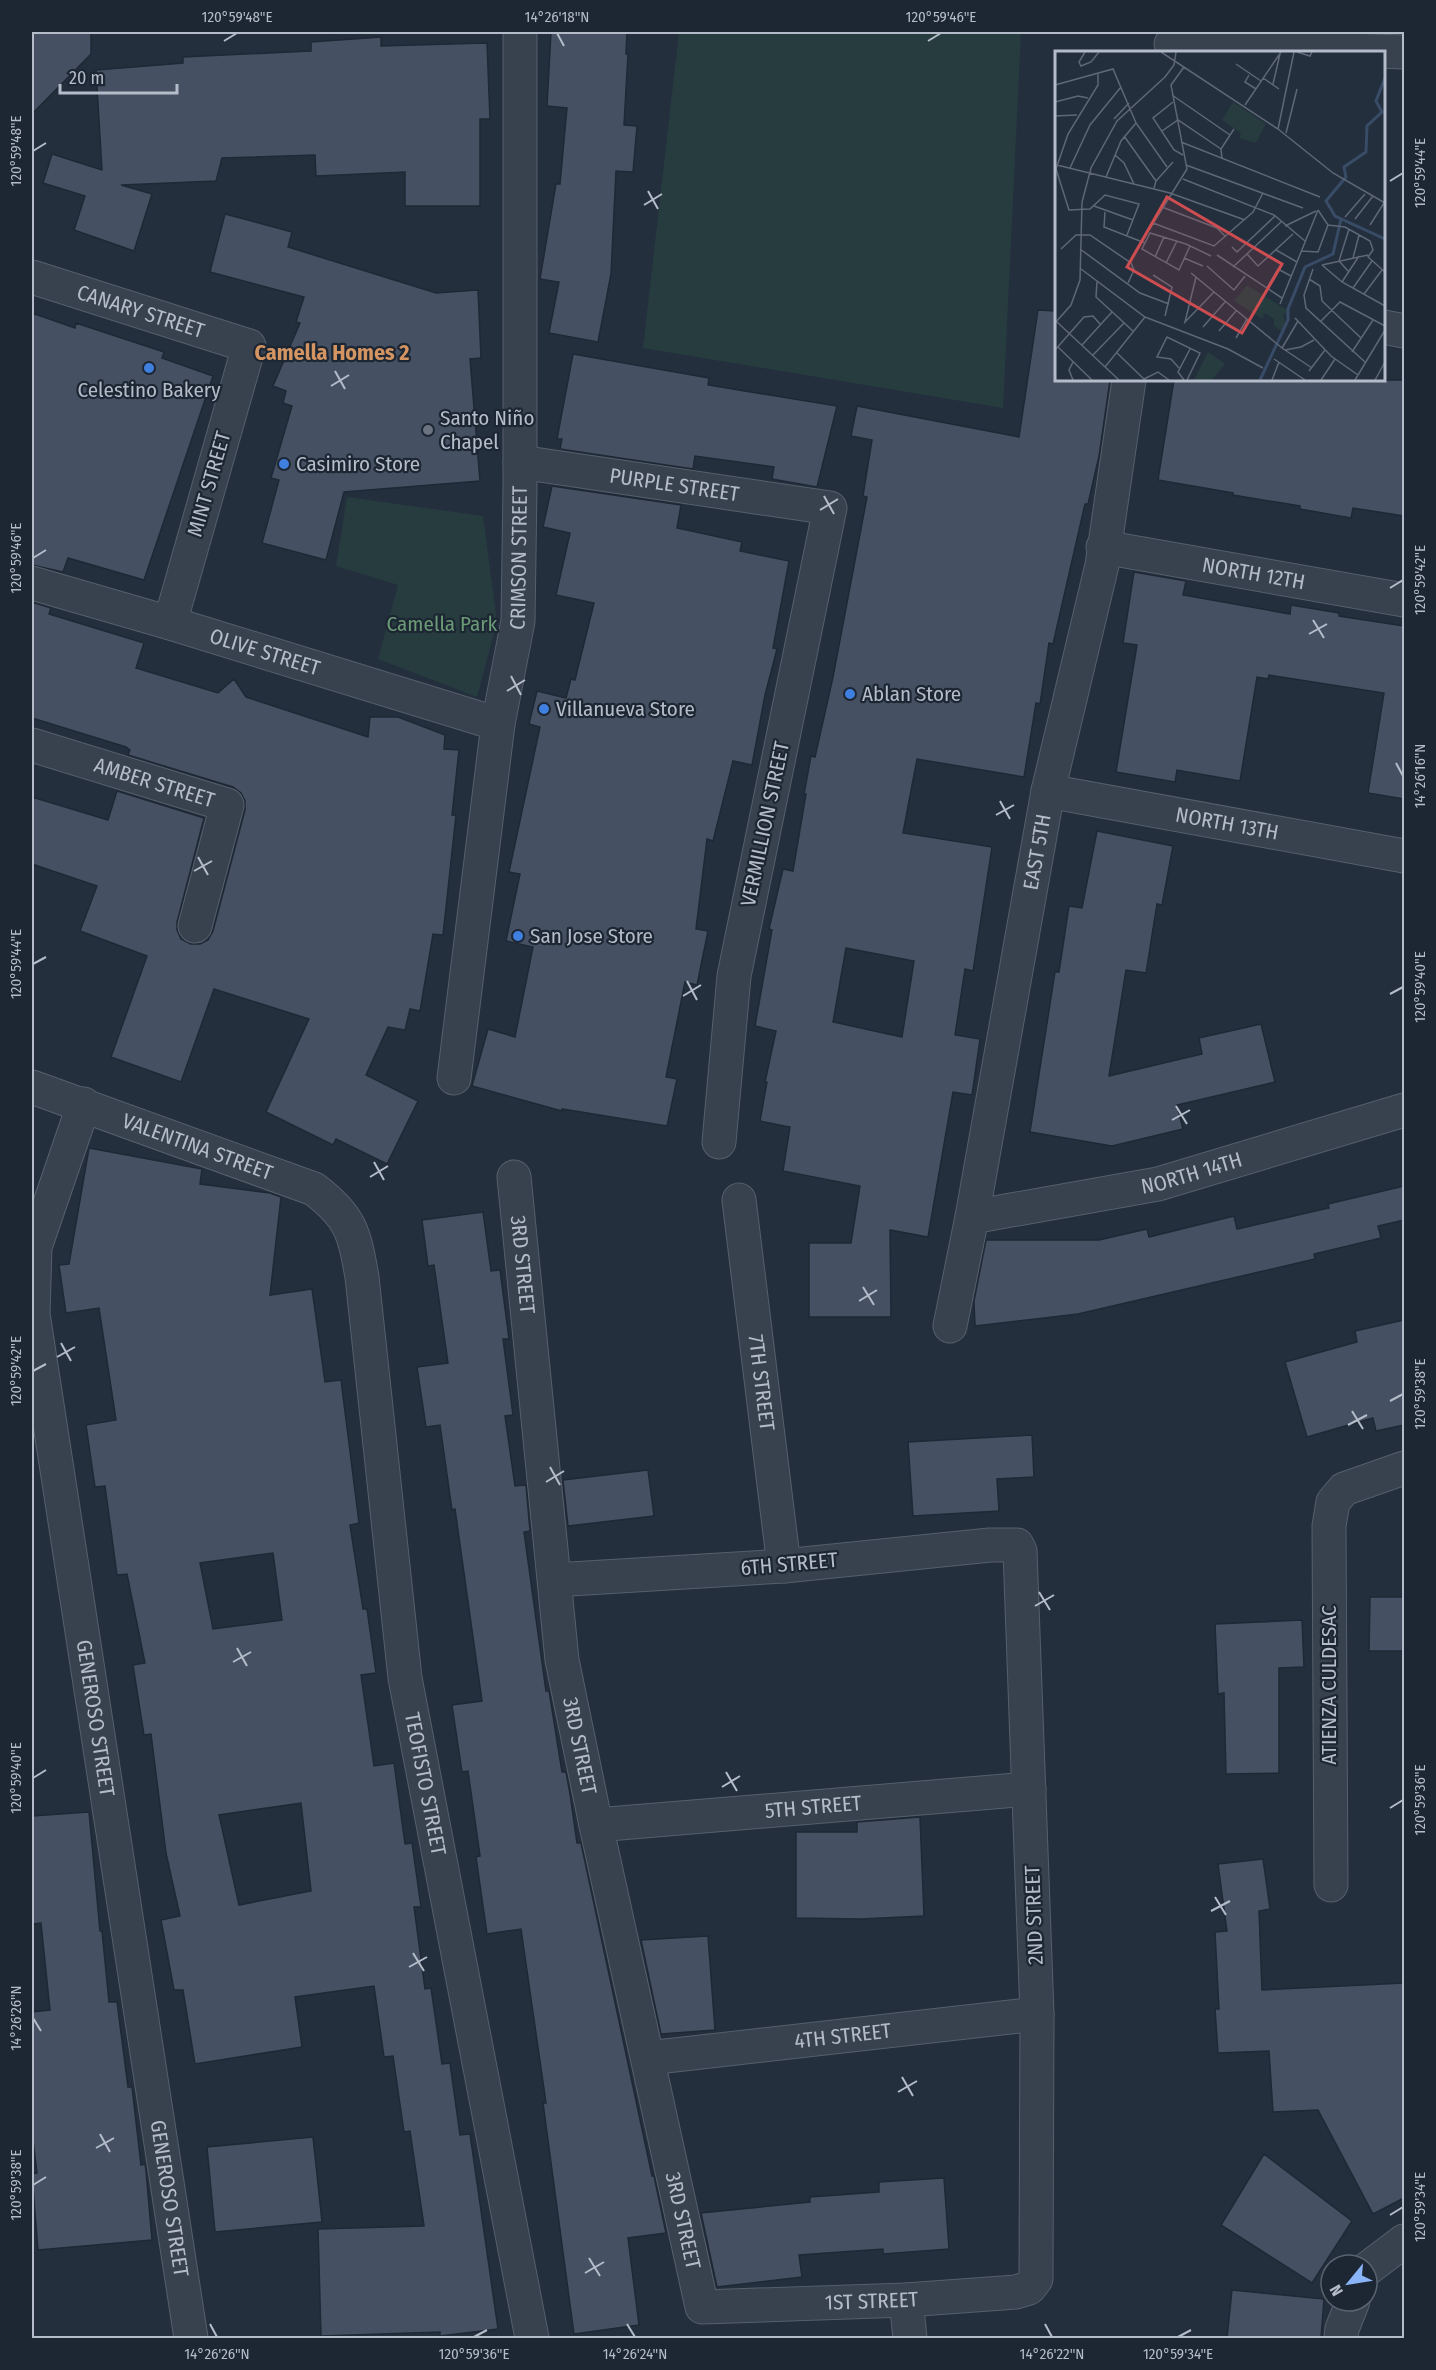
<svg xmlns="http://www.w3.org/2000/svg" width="1436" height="2370" font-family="'Fira Sans Condensed',sans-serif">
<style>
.green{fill:#263c3f}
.building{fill:#455162;stroke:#1f2835;stroke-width:1.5;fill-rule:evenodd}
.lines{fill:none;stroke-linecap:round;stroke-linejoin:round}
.street-casing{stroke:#565f6c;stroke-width:35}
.street{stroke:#38414e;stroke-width:33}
.ticks{fill:none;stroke:#b4bcc9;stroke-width:2}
.shop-dot{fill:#3f7fe0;stroke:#1d2633;stroke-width:2}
.worship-dot{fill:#6b7280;stroke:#1d2633;stroke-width:2}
.labels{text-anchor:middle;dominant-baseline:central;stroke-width:4.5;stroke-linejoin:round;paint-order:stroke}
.street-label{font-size:21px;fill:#b4bcc9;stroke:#1d2633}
.poi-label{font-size:21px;fill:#b4bcc9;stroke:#1d2633;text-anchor:start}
.park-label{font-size:21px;fill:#6b9a76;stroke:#1d2633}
.neighbourhood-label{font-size:22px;font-weight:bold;fill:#d59563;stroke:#1d2633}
.inset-river{fill:none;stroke:#394c67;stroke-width:3}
.inset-road{fill:none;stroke:#5e6776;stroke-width:1.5}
.view{fill:#ce4d50;fill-opacity:0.15;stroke:#ce4d50;stroke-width:3}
.inset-edge{fill:none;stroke:#b4bcc9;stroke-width:3}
.neatline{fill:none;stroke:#b4bcc9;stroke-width:2}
.ticks-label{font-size:15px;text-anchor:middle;fill:#b4bcc9}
</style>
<rect width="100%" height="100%" fill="#242f3e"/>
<path class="green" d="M 679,32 L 1021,32 L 1003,408 L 643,348 Z
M 347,497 L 483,516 L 497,622 L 477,697 L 378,659 L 398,585 L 336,566 Z"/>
<path class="building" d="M 32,32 L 91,32 L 91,54 L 32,114 Z
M 551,32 L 627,32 L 626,54 L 628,54 L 624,125 L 637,126 L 633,172 L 616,171 L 611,274 L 598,342 L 549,333 L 559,282 L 540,279 L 556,184 L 560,184 L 567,108 L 547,106 Z
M 381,37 L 381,46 L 487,43 L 490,119 L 480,119 L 480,206 L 405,206 L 405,172 L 316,176 L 315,155 L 222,158 L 216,181 L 121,185 L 152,194 L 134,251 L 74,230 L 85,196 L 43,183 L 52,154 L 102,170 L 96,70 L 183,63 L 183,57 L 311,51 L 311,42 Z
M 225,214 L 292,232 L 288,247 L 436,293 L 478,290 L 481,358 L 470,359 L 480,481 L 344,492 L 326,560 L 262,543 L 279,480 L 271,478 L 292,406 L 283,403 L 286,391 L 273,386 L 300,323 L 296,322 L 304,297 L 210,272 Z
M 1038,310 L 1056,311 L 1056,380 L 1110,380 L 1099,456 L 1088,504 L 1085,504 L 1053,644 L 1049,643 L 1040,704 L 1036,703 L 1024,777 L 917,759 L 903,833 L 992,847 L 973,971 L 965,969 L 955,1035 L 980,1039 L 972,1095 L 953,1092 L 928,1237 L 890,1230 L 891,1317 L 809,1317 L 809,1243 L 851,1243 L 860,1186 L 783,1171 L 790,1127 L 760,1121 L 767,1082 L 765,1082 L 776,1031 L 755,1026 L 772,930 L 769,929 L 783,869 L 793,871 L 806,794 L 804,794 L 811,756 L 815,757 L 833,677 L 867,497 L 863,496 L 872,440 L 851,436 L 857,406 L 1019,437 ZM 846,948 L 914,961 L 902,1037 L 833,1022 Z
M 32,313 L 75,328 L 76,323 L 164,352 L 162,358 L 213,376 L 144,580 L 68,558 L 63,572 L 32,565 Z
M 573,354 L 709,378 L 708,385 L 837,406 L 817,487 L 772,479 L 774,467 L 695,456 L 693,469 L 560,449 L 562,439 L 557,439 Z
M 1174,380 L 1404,380 L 1404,516 L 1353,508 L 1351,518 L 1300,509 L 1300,506 L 1233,495 L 1233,493 L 1158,480 Z
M 552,486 L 681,505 L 677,528 L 742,542 L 740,551 L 789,561 L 773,648 L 777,649 L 765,695 L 752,765 L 733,761 L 713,841 L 707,839 L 696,929 L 708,931 L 697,985 L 685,982 L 666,1077 L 677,1079 L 667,1126 L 562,1109 L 562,1111 L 472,1086 L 488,1029 L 515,1037 L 533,947 L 506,941 L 520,874 L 509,872 L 540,727 L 529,724 L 537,691 L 566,698 L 571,679 L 575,680 L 594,603 L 556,595 L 570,533 L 543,527 Z
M 1134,572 L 1186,581 L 1183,595 L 1290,614 L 1291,605 L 1339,613 L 1339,616 L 1404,626 L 1404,799 L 1368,793 L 1384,693 L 1269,675 L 1268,679 L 1257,677 L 1240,781 L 1177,770 L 1175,782 L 1116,772 L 1137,645 L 1123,643 Z
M 32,602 L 51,608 L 49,614 L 144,643 L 136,668 L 218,693 L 234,679 L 246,697 L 368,737 L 370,717 L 398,717 L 445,735 L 444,749 L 459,750 L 452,815 L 456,815 L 443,935 L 433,934 L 420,1011 L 410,1009 L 405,1030 L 388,1027 L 366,1075 L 418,1101 L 387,1164 L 336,1139 L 333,1145 L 266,1112 L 309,1019 L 214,989 L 181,1082 L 111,1057 L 147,956 L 80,931 L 97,886 L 32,864 L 32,797 L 108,820 L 117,791 L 204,818 L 177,922 L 177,930 L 181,939 L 191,944 L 200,944 L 208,940 L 213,931 L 245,810 L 245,801 L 241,793 L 233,787 L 128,755 L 130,750 L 126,747 L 32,718 Z
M 1097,831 L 1173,846 L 1162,905 L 1157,904 L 1146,973 L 1126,970 L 1109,1076 L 1202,1054 L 1199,1038 L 1261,1024 L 1275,1082 L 1177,1105 L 1183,1129 L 1112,1146 L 1030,1132 L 1055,972 L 1059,972 L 1069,906 L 1082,908 Z
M 89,1148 L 202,1169 L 200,1184 L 270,1193 L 281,1197 L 270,1295 L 312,1289 L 325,1382 L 341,1380 L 359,1523 L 350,1525 L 363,1609 L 367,1609 L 376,1673 L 361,1675 L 374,1766 L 394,1763 L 405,1844 L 412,1843 L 421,1907 L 414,1907 L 425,1989 L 431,1988 L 442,2064 L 450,2063 L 460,2135 L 470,2134 L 498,2329 L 440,2336 L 440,2332 L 321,2336 L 318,2229 L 424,2226 L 410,2131 L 404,2132 L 393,2056 L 384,2057 L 374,1986 L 295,1997 L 302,2047 L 195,2064 L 183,1990 L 174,1990 L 161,1920 L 180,1916 L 166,1853 L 151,1734 L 144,1735 L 133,1665 L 145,1663 L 127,1574 L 117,1575 L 105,1486 L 95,1487 L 86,1425 L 116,1420 L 99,1308 L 66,1313 L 59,1265 L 69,1264 ZM 273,1553 L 282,1620 L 213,1629 L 200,1563 ZM 301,1803 L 311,1891 L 239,1905 L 219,1815 Z
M 1404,1186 L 1404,1220 L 1378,1226 L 1381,1238 L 1314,1254 L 1315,1259 L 1078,1314 L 975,1326 L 974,1301 L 986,1240 L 1099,1240 L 1147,1229 L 1149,1237 L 1234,1216 L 1237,1229 L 1329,1208 L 1328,1204 Z
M 483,1212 L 491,1271 L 500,1270 L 509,1339 L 503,1339 L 513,1415 L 505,1416 L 515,1486 L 526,1485 L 530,1531 L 524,1532 L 546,1691 L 549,1691 L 562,1772 L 566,1772 L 570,1794 L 577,1843 L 581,1843 L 652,2176 L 654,2176 L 666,2233 L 628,2238 L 639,2325 L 574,2334 L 543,2103 L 546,2103 L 521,1929 L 487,1934 L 476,1857 L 480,1856 L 468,1771 L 462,1772 L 452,1705 L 482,1701 L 455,1509 L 452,1510 L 440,1425 L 426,1427 L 417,1367 L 448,1363 L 434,1265 L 428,1266 L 422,1220 Z
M 1404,1320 L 1404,1425 L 1376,1431 L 1373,1418 L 1307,1437 L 1285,1362 L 1357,1342 L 1355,1331 Z
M 1032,1435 L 1034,1477 L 997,1479 L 999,1511 L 913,1516 L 908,1442 Z
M 648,1470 L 654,1516 L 568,1526 L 563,1480 Z
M 1370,1597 L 1404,1597 L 1404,1651 L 1369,1651 Z
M 1302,1620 L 1304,1667 L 1279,1668 L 1279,1773 L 1226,1774 L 1224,1693 L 1218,1694 L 1215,1624 Z
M 89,1812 L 100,1931 L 102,1931 L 109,2002 L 117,2002 L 128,2087 L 132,2087 L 141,2165 L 145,2164 L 146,2171 L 152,2240 L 38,2250 L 32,2174 L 37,2173 L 32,2132 L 32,2012 L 50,2010 L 41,1923 L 32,1924 L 32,1816 Z
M 920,1817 L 924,1916 L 861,1919 L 796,1918 L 796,1832 L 857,1832 L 857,1822 Z
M 1263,1859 L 1270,1909 L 1259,1911 L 1262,1990 L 1404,1983 L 1404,2085 L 1403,2085 L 1404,2198 L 1373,2214 L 1318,2110 L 1273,2112 L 1269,2051 L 1218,2053 L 1215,2009 L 1219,2009 L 1215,1932 L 1227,1931 L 1218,1864 Z
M 708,1936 L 715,2030 L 661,2034 L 641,1940 Z
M 313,2137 L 322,2222 L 215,2232 L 207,2147 Z
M 1264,2154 L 1352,2221 L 1312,2283 L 1221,2225 Z
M 944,2178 L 949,2249 L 883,2254 L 883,2249 L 799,2255 L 802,2277 L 717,2287 L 701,2213 L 810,2202 L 810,2197 L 879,2192 L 879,2182 Z
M 1232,2290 L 1324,2299 L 1321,2338 L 1227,2338 Z"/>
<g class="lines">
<g class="street-casing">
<g id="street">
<path d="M 1171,44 L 1404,52"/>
<path id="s1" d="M 32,277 L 249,346 L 170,623"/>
<path d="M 1384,327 L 1404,331"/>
<path id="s2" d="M 520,462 L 830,508 L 734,976 L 719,1142"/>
<path id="s3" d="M 1103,547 L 1404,600"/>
<path id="s4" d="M 32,583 L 170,623 L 498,724"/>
<path id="s5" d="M 32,745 L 227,805 L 195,926"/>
<path id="s6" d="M 1048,791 L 1404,856"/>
<path id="s7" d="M 454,1078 L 498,724 L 518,621 L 520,487 L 520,32"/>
<path id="s8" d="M 32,1087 L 314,1189 C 351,1217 354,1232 362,1277 L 405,1678 L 532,2338"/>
<path id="s9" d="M 84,1104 L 35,1247 L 33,1314 L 191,2338"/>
<path id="s10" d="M 514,1177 L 562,1660 L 596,1825 L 702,2307 L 906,2300 L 1016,2292 L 1029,2288 L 1036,2279 L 1037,2014 L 1020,1551 L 1017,1545 L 990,1545 L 784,1566 L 554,1580"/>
<path id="s11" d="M 739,1200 L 784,1566"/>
<path id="s12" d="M 972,1217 L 1158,1184 L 1404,1110"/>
<path id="s13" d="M 950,1326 L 972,1217 L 1048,791 L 1102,565 L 1129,380"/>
<path id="s14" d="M 596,1825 L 1029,1789"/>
<path d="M 1331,1885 L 1329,1526 L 1333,1502 L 1344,1489 L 1404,1468"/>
<path id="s15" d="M 648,2058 L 1037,2014"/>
<path d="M 1367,2269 L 1404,2241"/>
<path d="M 906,2300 L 910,2338"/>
<path d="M 1341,2338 L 1342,2329 L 1353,2301"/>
</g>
</g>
<use href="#street" class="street"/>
</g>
<path class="ticks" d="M 557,33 L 564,46M 224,41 L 237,33M 928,41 L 941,33M 33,151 L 46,143M 1390,181 L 1403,173M 648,191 L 658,209M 644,205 L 662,194M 335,371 L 345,389M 331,386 L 349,375M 824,496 L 834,514M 820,510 L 838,499M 33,558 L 46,550M 1390,588 L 1403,580M 1313,620 L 1324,638M 1309,634 L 1327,624M 511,676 L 521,695M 507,691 L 525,680M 1396,763 L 1403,776M 1000,801 L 1010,819M 996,815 L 1014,805M 198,857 L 208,875M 194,871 L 212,861M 33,964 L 46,957M 687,981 L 697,1000M 1390,994 L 1403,987M 683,996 L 701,985M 1176,1106 L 1187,1124M 1172,1120 L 1190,1110M 374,1162 L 384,1180M 370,1177 L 388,1166M 863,1287 L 874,1305M 859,1301 L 877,1290M 61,1343 L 71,1361M 57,1357 L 75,1347M 33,1371 L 46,1364M 1390,1401 L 1403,1394M 1352,1411 L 1363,1429M 1348,1425 L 1367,1415M 550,1467 L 560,1485M 546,1482 L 564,1471M 1039,1592 L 1050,1610M 1035,1606 L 1054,1595M 237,1648 L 247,1666M 233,1662 L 251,1652M 726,1772 L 737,1791M 33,1778 L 46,1770M 722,1787 L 740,1776M 1390,1808 L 1403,1800M 1215,1897 L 1226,1915M 1211,1911 L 1230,1901M 413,1953 L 424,1971M 409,1967 L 427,1957M 33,2018 L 41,2031M 902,2077 L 913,2096M 898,2092 L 917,2081M 100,2134 L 110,2152M 96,2148 L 114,2138M 33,2185 L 46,2177M 1390,2215 L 1403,2207M 589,2258 L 600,2276M 585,2273 L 604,2262M 210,2324 L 217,2337M 627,2324 L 635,2337M 1045,2324 L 1052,2337M 474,2337 L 487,2330M 1178,2337 L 1191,2330"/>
<g class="shop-dot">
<circle cx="149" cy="368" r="6"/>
<circle cx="284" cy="464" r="6"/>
<circle cx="850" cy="694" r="6"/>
<circle cx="544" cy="709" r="6"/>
<circle cx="518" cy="936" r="6"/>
</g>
<circle class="worship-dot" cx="428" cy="430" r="6"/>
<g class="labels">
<g class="street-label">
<text stroke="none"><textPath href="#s1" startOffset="114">CANARY STREET</textPath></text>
<text transform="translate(209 484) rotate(-74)">MINT STREET</text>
<text stroke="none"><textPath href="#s2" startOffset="156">PURPLE STREET</textPath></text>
<text stroke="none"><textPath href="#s7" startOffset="525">CRIMSON STREET</textPath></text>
<text stroke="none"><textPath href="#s3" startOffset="153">NORTH 12TH</textPath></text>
<text stroke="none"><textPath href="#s4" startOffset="243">OLIVE STREET</textPath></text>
<text stroke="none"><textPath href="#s5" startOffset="128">AMBER STREET</textPath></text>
<text transform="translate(765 824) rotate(-78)">VERMILLION STREET</text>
<text stroke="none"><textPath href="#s6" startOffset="182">NORTH 13TH</textPath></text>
<text stroke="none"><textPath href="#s13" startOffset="482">EAST 5TH</textPath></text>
<text stroke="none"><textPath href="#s8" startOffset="176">VALENTINA STREET</textPath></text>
<text stroke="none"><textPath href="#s12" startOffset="224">NORTH 14TH</textPath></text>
<text stroke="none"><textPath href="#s10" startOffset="88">3RD STREET</textPath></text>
<text stroke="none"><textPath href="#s11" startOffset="184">7TH STREET</textPath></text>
<text transform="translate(789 1564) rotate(-5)">6TH STREET</text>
<text transform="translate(1329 1685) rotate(-90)">ATIENZA CULDESAC</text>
<text stroke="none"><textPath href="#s9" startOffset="627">GENEROSO STREET</textPath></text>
<text stroke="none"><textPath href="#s10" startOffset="573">3RD STREET</textPath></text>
<text stroke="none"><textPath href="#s8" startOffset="915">TEOFISTO STREET</textPath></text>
<text stroke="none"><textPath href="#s14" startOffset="218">5TH STREET</textPath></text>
<text transform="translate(1034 1915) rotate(-92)">2ND STREET</text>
<text stroke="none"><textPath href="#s15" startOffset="196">4TH STREET</textPath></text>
<text stroke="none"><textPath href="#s9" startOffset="1113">GENEROSO STREET</textPath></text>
<text stroke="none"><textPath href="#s10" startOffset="1059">3RD STREET</textPath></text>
<text stroke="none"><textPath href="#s10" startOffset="1317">1ST STREET</textPath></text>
</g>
<g class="poi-label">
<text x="149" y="390" text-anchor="middle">Celestino Bakery</text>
<text x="440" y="418">Santo Niño<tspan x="440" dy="24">Chapel</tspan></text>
<text x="296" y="464">Casimiro Store</text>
<text x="862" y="694">Ablan Store</text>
<text x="556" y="709">Villanueva Store</text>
<text x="530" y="936">San Jose Store</text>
</g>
<g class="park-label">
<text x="442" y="624">Camella Park</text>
</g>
<g class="neighbourhood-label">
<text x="332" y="352">Camella Homes 2</text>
</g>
</g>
<g transform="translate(1055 51)">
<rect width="330" height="330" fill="#242f3e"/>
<path d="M 178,51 L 211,73 L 201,92 L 184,87 L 186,82 L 167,69 ZM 192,234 L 232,259 L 232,264 L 228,262 L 230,272 L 226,280 L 219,275 L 219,268 L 210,262 L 207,268 L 179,250 ZM 153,301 L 170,313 L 157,329 L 139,329 Z" fill="#263c3f"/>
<path class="inset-river" d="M 330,27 L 321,50 L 327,61 L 312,75 L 311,101 L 289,116 L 291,126 L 271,150 L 280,165 L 330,188M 205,329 L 233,269 L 233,258 L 250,216 L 278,203 L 286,168"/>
<path class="inset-road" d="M 30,1 L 24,11 L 26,15 L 36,11 L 44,1M 106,1 L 223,78 L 278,122 L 330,152M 242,1 L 255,5 L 257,1M 181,13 L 206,30M 43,22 L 43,34 L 13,83 L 1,118 L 14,159 L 35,158 L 50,144 L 84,153 L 72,184M 194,24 L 190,31 L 201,38M 208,27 L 224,38M 218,33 L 225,3M 0,34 L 58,18 L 81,72 L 112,116M 117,44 L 175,84M 0,51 L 23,45 L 33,47M 118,51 L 98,67 L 119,99 L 128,104M 190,54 L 226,1M 0,65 L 22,64M 59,68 L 74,52M 223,78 L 239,1M 107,80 L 123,69 L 166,98M 231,82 L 242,38M 69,85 L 101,130M 126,91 L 265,146M 60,104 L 69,112 L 79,133M 167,108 L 166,98 L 179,78M 2,114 L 115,142 L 190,169M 131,114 L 248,157M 15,117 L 35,74 L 66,36M 51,126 L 66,90 L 81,72M 128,128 L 219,164 L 250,190M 99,137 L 101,130 L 118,111M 39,155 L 78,169M 107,156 L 162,177 L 171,186M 263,159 L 273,174M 50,161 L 49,176 L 90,192M 290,166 L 310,143M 300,168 L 318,145M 98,172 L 159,195 L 198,161 L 208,142M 273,174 L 290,176 L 315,190 L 318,199 L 313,206 L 330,221M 315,174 L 329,152M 230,175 L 261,160M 94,179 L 132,118 L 116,34 L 129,16M 135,195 L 124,219 L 87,198 L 95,182 L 131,193 L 156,205M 177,196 L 182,201 L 220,165M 6,198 L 21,184 L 35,184 L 76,212 L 79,219 L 73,232M 25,198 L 85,242 L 114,253M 221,199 L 242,211M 246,200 L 263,201 L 273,174M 192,203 L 203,215 L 238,183M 162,204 L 227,247M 100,206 L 109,186M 129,207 L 148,215M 298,207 L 304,184M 111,212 L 122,190M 267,214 L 287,231 L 330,255M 267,214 L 313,204M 152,215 L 179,239 L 190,225M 178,216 L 226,171M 26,218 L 90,266 L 173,298 L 208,317M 258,218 L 249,244 L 251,257 L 310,311M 294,221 L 284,210 L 294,178M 136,222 L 227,297 L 257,317M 98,224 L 117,236 L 110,265M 141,226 L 130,271 L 159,241M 254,228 L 265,235 L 267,250 L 306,287M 42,231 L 41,246 L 79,281M 287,231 L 304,205M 212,237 L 223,218 L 236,225M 298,237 L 317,210M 309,243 L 327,219M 225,253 L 263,159M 240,267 L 276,305 L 303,324M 2,271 L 64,329M 265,271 L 285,251 L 330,275M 0,272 L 16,254 L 25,229 L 27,151 L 36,117 L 62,70 L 110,26 L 119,14 L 121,1M 148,276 L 170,251M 164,280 L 181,260M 181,287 L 192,268M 27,294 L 57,261M 3,296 L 37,329M 227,297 L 243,270M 0,299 L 29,266 L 38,265 L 45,273M 230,299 L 246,296 L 259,289M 297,301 L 318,269M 62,302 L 90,329M 38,304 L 69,272M 219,308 L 250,329M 18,311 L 14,319 L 18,329M 50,316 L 90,266M 124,317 L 116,308 L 102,306 L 112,286 L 145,302 L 132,329M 254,320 L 270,299M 89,328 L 103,321 L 114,329M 129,329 L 123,321 L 135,298M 217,329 L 224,311M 266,329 L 280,308M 300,329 L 330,279M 320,329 L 330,311"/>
<path class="view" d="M 112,146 L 227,213 L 187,282 L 72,216 Z"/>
<rect width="330" height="330" class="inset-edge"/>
</g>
<rect width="1436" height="2370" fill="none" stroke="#1d2633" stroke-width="66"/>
<g transform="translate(1349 2283) rotate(240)"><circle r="28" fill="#1d2633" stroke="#59626f" stroke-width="1.5"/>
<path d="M0-4.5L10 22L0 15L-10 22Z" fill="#8ab4f8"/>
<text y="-9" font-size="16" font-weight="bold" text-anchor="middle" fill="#b4bcc9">N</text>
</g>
<path d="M60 84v9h117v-9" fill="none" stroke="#b4bcc9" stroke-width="3"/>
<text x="69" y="84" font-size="18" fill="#b4bcc9" stroke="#1d2633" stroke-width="4.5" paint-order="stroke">20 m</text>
<rect x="33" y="33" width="1370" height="2304" class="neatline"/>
<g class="ticks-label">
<text x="237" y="22">120°59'48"E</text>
<text x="557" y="22">14°26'18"N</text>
<text x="941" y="22">120°59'46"E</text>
<text transform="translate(16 151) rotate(-90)" y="5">120°59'48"E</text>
<text transform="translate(1420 173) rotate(-90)" y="5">120°59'44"E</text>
<text transform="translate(16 558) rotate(-90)" y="5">120°59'46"E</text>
<text transform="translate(1420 580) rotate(-90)" y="5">120°59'42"E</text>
<text transform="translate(1420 776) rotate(-90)" y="5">14°26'16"N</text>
<text transform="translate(16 964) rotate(-90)" y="5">120°59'44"E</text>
<text transform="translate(1420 987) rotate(-90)" y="5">120°59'40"E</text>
<text transform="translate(16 1371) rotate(-90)" y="5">120°59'42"E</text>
<text transform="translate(1420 1394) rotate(-90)" y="5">120°59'38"E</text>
<text transform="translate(16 1778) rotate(-90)" y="5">120°59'40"E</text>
<text transform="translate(1420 1800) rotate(-90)" y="5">120°59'36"E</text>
<text transform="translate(16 2018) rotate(-90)" y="5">14°26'26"N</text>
<text transform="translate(16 2185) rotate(-90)" y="5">120°59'38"E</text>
<text transform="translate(1420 2207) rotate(-90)" y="5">120°59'34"E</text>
<text x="217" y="2359">14°26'26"N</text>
<text x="474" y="2359">120°59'36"E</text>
<text x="635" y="2359">14°26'24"N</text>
<text x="1052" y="2359">14°26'22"N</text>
<text x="1178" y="2359">120°59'34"E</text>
</g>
</svg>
